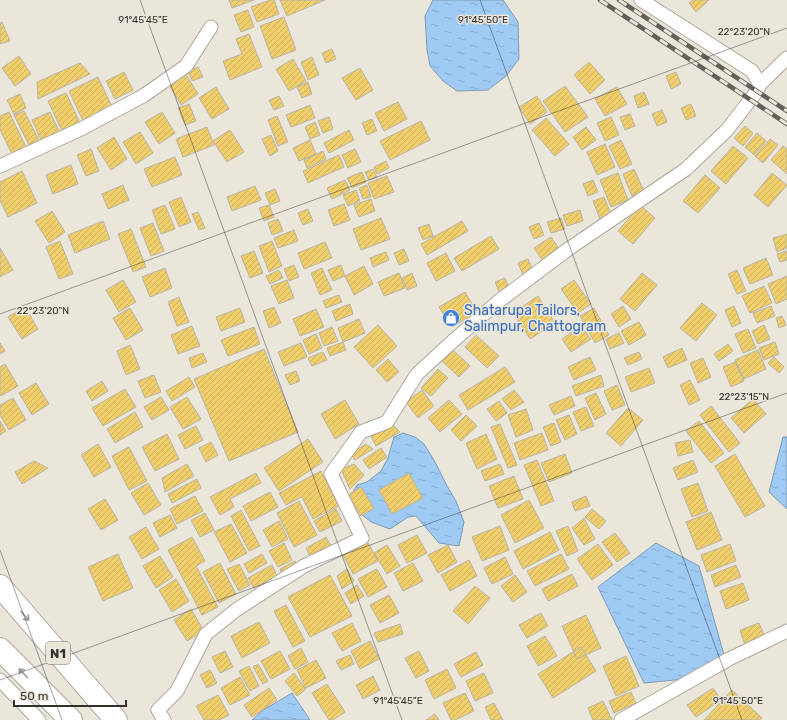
<svg xmlns="http://www.w3.org/2000/svg" width="787" height="720" font-family="Rubik,sans-serif">
<style>
.water{fill:url(#water-ripples);stroke:#7e9cb7}
.building{fill:url(#building-hatch);stroke:#b8b4a9}
.lines{fill:none;stroke-linecap:round;stroke-linejoin:round}
.street-casing{stroke:#aca89d;stroke-width:15}
.highway-casing{stroke:#aca89d;stroke-width:24}
.street{stroke:#fff;stroke-width:13}
.highway{stroke:#fff;stroke-width:22}
.rail-casing{stroke:#626059;stroke-width:4.5}
.rail{stroke:#eae6da;stroke-width:3;stroke-dasharray:9;stroke-linecap:butt}
.oneway{stroke:#989896}
.ticks{fill:none;stroke:#32312c;stroke-width:1;stroke-opacity:0.45}
.labels{text-anchor:middle;dominant-baseline:central;stroke-width:3;stroke-linejoin:round;paint-order:stroke}
.shield{fill:#eae6da;stroke:#696760;stroke-width:1}
.shield-label{font-size:13px;font-weight:bold;fill:#32312c}
.shop-label{font-size:14px;fill:#366cbe;stroke:#eae6da;text-anchor:start}
.ticks-label{font-size:10px;text-anchor:middle;fill:#32312c;stroke:#eae6da;stroke-width:3;stroke-linejoin:round;paint-order:stroke}
</style>
<defs>
<pattern id="water-ripples" width="26" height="14" patternUnits="userSpaceOnUse"><rect width="26" height="14" fill="#9fcaf3"/><path d="M2 4q2-2 4 0t4 0M15 11q2-2 4 0t4 0" fill="none" stroke="#89aed0"/></pattern>
<pattern id="building-hatch" width="6" height="6" patternUnits="userSpaceOnUse"><rect width="6" height="6" fill="#f0ce6c"/><path d="M-1 1l2-2M0 6l6-6M5 7l2-2" fill="none" stroke="#ceb15e"/></pattern>
</defs>
<rect width="100%" height="100%" fill="#eae6da"/>
<path class="water" d="M 433,0 L 503,0 L 518,22 L 519,59 L 506,76 L 488,90 L 457,91 L 443,81 L 430,66 L 427,50 L 425,16 Z
M 403,433 L 415,437 L 424,444 L 435,462 L 447,486 L 456,501 L 464,522 L 459,546 L 439,543 L 416,516 L 408,517 L 390,529 L 371,522 L 360,513 L 353,497 L 354,490 L 357,485 L 367,482 L 381,471 L 388,458 L 394,437 Z
M 783,437 L 787,437 L 787,509 L 769,492 Z
M 656,543 L 699,566 L 724,655 L 685,679 L 644,683 L 598,587 Z
M 292,693 L 310,720 L 252,720 L 262,711 Z"/>
<path class="building" d="M 229,0 L 254,0 L 232,8 Z
M 270,0 L 274,0 L 279,14 L 257,22 L 251,7 Z
M 280,0 L 325,0 L 287,16 Z
M 693,0 L 709,0 L 696,12 L 689,3 Z
M 248,10 L 254,27 L 241,32 L 234,15 Z
M 284,17 L 296,50 L 272,59 L 260,26 Z
M 2,22 L 10,41 L 0,44 L 0,23 Z
M 249,34 L 262,67 L 230,80 L 223,61 L 242,54 L 236,39 Z
M 332,49 L 336,59 L 326,63 L 322,53 Z
M 19,56 L 31,74 L 15,86 L 2,68 Z
M 312,57 L 319,75 L 308,80 L 301,62 Z
M 293,59 L 306,81 L 289,91 L 276,69 Z
M 589,62 L 605,80 L 590,94 L 574,75 Z
M 80,63 L 90,74 L 38,99 L 37,82 Z
M 198,67 L 203,77 L 192,81 L 188,71 Z
M 360,68 L 373,90 L 356,100 L 342,78 Z
M 124,72 L 133,90 L 115,99 L 106,81 Z
M 676,72 L 681,84 L 671,89 L 666,76 Z
M 185,73 L 198,94 L 181,105 L 168,83 Z
M 98,77 L 113,109 L 84,123 L 69,91 Z
M 308,82 L 312,94 L 302,98 L 297,87 Z
M 565,86 L 588,117 L 565,132 L 543,101 Z
M 216,87 L 229,109 L 212,119 L 199,98 Z
M 617,87 L 627,104 L 605,116 L 595,99 Z
M 644,92 L 649,104 L 638,108 L 634,96 Z
M 66,93 L 80,123 L 62,131 L 48,101 Z
M 20,94 L 26,108 L 14,114 L 7,100 Z
M 279,96 L 284,106 L 274,110 L 269,100 Z
M 537,96 L 547,112 L 530,124 L 519,107 Z
M 398,102 L 407,119 L 384,131 L 375,113 Z
M 189,104 L 196,121 L 185,125 L 178,108 Z
M 691,104 L 696,116 L 686,120 L 681,108 Z
M 310,105 L 315,118 L 291,127 L 286,115 Z
M 662,110 L 667,122 L 657,126 L 652,114 Z
M 24,111 L 39,140 L 29,145 L 14,115 Z
M 9,112 L 26,147 L 12,154 L 0,130 L 0,116 Z
M 50,112 L 60,133 L 42,142 L 32,120 Z
M 162,112 L 175,133 L 159,144 L 145,122 Z
M 630,114 L 635,126 L 625,130 L 620,117 Z
M 277,116 L 288,142 L 278,146 L 268,120 Z
M 329,117 L 333,129 L 323,133 L 318,121 Z
M 611,117 L 619,135 L 605,141 L 597,123 Z
M 546,118 L 569,144 L 555,156 L 532,130 Z
M 372,119 L 377,131 L 367,135 L 362,123 Z
M 421,121 L 430,140 L 390,160 L 380,141 Z
M 315,122 L 320,135 L 310,139 L 305,127 Z
M 745,126 L 753,133 L 743,146 L 734,138 Z
M 207,127 L 214,145 L 183,157 L 176,139 Z
M 586,127 L 596,140 L 582,150 L 573,137 Z
M 230,130 L 244,152 L 227,162 L 213,141 Z
M 349,130 L 354,140 L 329,153 L 324,143 Z
M 140,132 L 153,153 L 136,164 L 123,142 Z
M 757,133 L 766,141 L 754,155 L 745,147 Z
M 271,135 L 278,151 L 270,156 L 262,139 Z
M 114,137 L 127,159 L 111,170 L 97,148 Z
M 770,139 L 778,145 L 763,163 L 755,156 Z
M 310,140 L 316,154 L 299,161 L 293,148 Z
M 621,140 L 632,164 L 620,169 L 609,146 Z
M 605,144 L 615,167 L 597,175 L 587,152 Z
M 733,146 L 748,158 L 726,184 L 711,171 Z
M 783,146 L 787,149 L 787,174 L 771,160 Z
M 91,149 L 99,171 L 86,176 L 77,155 Z
M 355,149 L 361,162 L 348,168 L 342,155 Z
M 323,151 L 326,159 L 307,168 L 304,160 Z
M 339,155 L 344,167 L 308,183 L 303,171 Z
M 175,157 L 182,175 L 152,187 L 144,169 Z
M 386,161 L 389,168 L 377,174 L 374,167 Z
M 71,165 L 78,184 L 53,194 L 46,175 Z
M 373,169 L 377,177 L 369,180 L 365,172 Z
M 634,169 L 644,191 L 632,196 L 623,174 Z
M 22,171 L 37,203 L 8,217 L 0,200 L 0,182 Z
M 362,172 L 366,182 L 352,188 L 347,178 Z
M 618,173 L 628,200 L 611,207 L 600,180 Z
M 772,173 L 787,185 L 768,207 L 754,195 Z
M 705,175 L 720,188 L 698,213 L 683,201 Z
M 387,176 L 394,192 L 374,199 L 368,183 Z
M 345,180 L 350,190 L 332,199 L 327,188 Z
M 593,180 L 598,192 L 588,196 L 583,184 Z
M 123,185 L 129,200 L 108,209 L 102,194 Z
M 367,185 L 371,197 L 363,199 L 359,188 Z
M 255,186 L 261,200 L 232,211 L 227,197 Z
M 275,189 L 280,201 L 270,205 L 265,193 Z
M 356,190 L 360,201 L 348,206 L 343,195 Z
M 181,197 L 191,222 L 179,227 L 169,202 Z
M 604,197 L 611,214 L 600,219 L 593,201 Z
M 371,199 L 375,211 L 359,217 L 354,205 Z
M 344,204 L 350,220 L 334,226 L 328,210 Z
M 165,205 L 175,229 L 161,234 L 152,210 Z
M 269,205 L 274,217 L 264,221 L 259,208 Z
M 640,205 L 655,218 L 633,244 L 618,231 Z
M 308,209 L 313,221 L 303,225 L 298,213 Z
M 580,210 L 583,221 L 567,226 L 563,215 Z
M 52,211 L 65,232 L 49,243 L 35,221 Z
M 198,212 L 205,228 L 199,230 L 192,214 Z
M 381,218 L 390,239 L 361,250 L 353,229 Z
M 561,218 L 565,229 L 551,233 L 547,222 Z
M 278,219 L 283,231 L 272,235 L 268,223 Z
M 103,221 L 110,239 L 75,253 L 68,235 Z
M 462,221 L 468,231 L 427,255 L 421,244 Z
M 153,223 L 164,251 L 151,256 L 140,228 Z
M 539,223 L 544,235 L 534,239 L 529,227 Z
M 429,224 L 433,236 L 423,240 L 418,228 Z
M 131,229 L 146,267 L 133,272 L 118,234 Z
M 294,230 L 298,241 L 278,248 L 274,238 Z
M 787,234 L 787,248 L 777,252 L 773,238 Z
M 491,236 L 499,249 L 462,271 L 454,258 Z
M 551,237 L 560,250 L 543,261 L 534,248 Z
M 60,241 L 73,274 L 59,279 L 46,247 Z
M 272,241 L 282,266 L 269,272 L 259,246 Z
M 325,242 L 332,258 L 304,269 L 298,253 Z
M 0,248 L 13,270 L 0,277 Z
M 404,249 L 409,261 L 399,265 L 394,253 Z
M 254,251 L 263,273 L 250,278 L 241,256 Z
M 787,251 L 787,260 L 780,262 L 777,254 Z
M 386,252 L 389,260 L 373,267 L 370,258 Z
M 446,253 L 455,271 L 436,281 L 427,263 Z
M 766,258 L 773,275 L 750,284 L 743,268 Z
M 528,259 L 533,271 L 523,275 L 518,263 Z
M 294,265 L 299,277 L 289,281 L 284,269 Z
M 341,265 L 345,276 L 333,281 L 328,270 Z
M 364,266 L 373,284 L 354,295 L 345,276 Z
M 165,268 L 172,288 L 150,297 L 142,277 Z
M 322,268 L 332,290 L 320,295 L 311,273 Z
M 279,270 L 283,278 L 270,284 L 266,276 Z
M 737,270 L 746,291 L 737,294 L 728,274 Z
M 399,273 L 405,288 L 384,296 L 378,282 Z
M 412,273 L 417,286 L 407,290 L 402,278 Z
M 642,273 L 657,285 L 635,311 L 620,299 Z
M 787,276 L 787,299 L 776,304 L 768,284 Z
M 505,278 L 510,290 L 500,294 L 495,282 Z
M 123,280 L 136,302 L 119,312 L 106,290 Z
M 287,280 L 294,298 L 279,304 L 271,286 Z
M 574,280 L 591,304 L 578,313 L 561,289 Z
M 764,286 L 772,303 L 750,313 L 742,296 Z
M 465,292 L 477,312 L 452,327 L 439,307 Z
M 339,295 L 342,302 L 326,308 L 323,301 Z
M 538,296 L 555,323 L 530,339 L 513,313 Z
M 179,297 L 189,322 L 177,326 L 168,302 Z
M 702,303 L 717,315 L 696,341 L 680,328 Z
M 350,304 L 353,314 L 336,321 L 332,311 Z
M 623,306 L 631,319 L 619,327 L 611,314 Z
M 734,306 L 741,323 L 732,327 L 725,310 Z
M 771,306 L 775,316 L 757,323 L 753,313 Z
M 25,307 L 38,329 L 22,339 L 8,317 Z
M 274,307 L 281,323 L 269,328 L 263,311 Z
M 130,308 L 143,330 L 126,340 L 113,318 Z
M 240,308 L 245,322 L 221,331 L 216,317 Z
M 594,308 L 609,335 L 595,343 L 580,316 Z
M 316,309 L 324,327 L 300,336 L 293,319 Z
M 782,316 L 786,325 L 779,328 L 776,318 Z
M 359,319 L 365,333 L 343,342 L 338,328 Z
M 639,322 L 646,335 L 629,345 L 621,331 Z
M 378,325 L 397,346 L 373,368 L 354,347 Z
M 764,325 L 770,339 L 758,344 L 752,331 Z
M 192,326 L 200,346 L 178,354 L 171,335 Z
M 581,326 L 591,339 L 571,352 L 562,339 Z
M 254,327 L 260,344 L 228,356 L 221,340 Z
M 332,327 L 338,341 L 324,346 L 319,333 Z
M 748,329 L 756,348 L 743,353 L 735,334 Z
M 619,333 L 624,343 L 610,349 L 606,339 Z
M 316,334 L 322,348 L 309,354 L 303,340 Z
M 476,335 L 499,356 L 487,368 L 465,347 Z
M 343,342 L 346,350 L 330,356 L 327,348 Z
M 775,342 L 779,354 L 764,360 L 759,348 Z
M 0,343 L 5,351 L 0,354 Z
M 301,343 L 307,357 L 284,366 L 278,352 Z
M 728,344 L 733,351 L 719,361 L 714,354 Z
M 130,345 L 140,369 L 126,375 L 117,351 Z
M 682,348 L 687,360 L 668,368 L 663,357 Z
M 264,349 L 298,432 L 229,461 L 194,379 Z
M 453,350 L 470,366 L 459,377 L 442,361 Z
M 758,350 L 766,369 L 744,379 L 735,360 Z
M 323,352 L 327,360 L 312,366 L 308,358 Z
M 639,352 L 642,359 L 628,365 L 624,358 Z
M 203,353 L 207,362 L 192,368 L 189,358 Z
M 590,357 L 596,370 L 574,380 L 568,367 Z
M 774,357 L 784,367 L 779,373 L 768,363 Z
M 703,358 L 711,377 L 698,383 L 690,363 Z
M 388,359 L 399,372 L 387,382 L 376,370 Z
M 735,362 L 744,381 L 731,387 L 723,367 Z
M 5,364 L 18,386 L 1,396 L 0,394 L 0,367 Z
M 505,367 L 515,382 L 468,410 L 459,395 Z
M 649,368 L 655,383 L 631,392 L 625,377 Z
M 438,369 L 448,378 L 431,396 L 421,388 Z
M 296,371 L 300,381 L 290,385 L 285,375 Z
M 154,375 L 161,392 L 145,398 L 138,381 Z
M 601,375 L 604,386 L 576,396 L 572,386 Z
M 189,377 L 195,387 L 172,401 L 166,391 Z
M 690,380 L 700,400 L 689,405 L 680,385 Z
M 102,381 L 108,391 L 92,401 L 86,391 Z
M 36,383 L 49,404 L 32,415 L 19,393 Z
M 617,385 L 625,405 L 612,410 L 604,391 Z
M 125,389 L 136,407 L 103,426 L 92,408 Z
M 422,390 L 434,406 L 418,418 L 406,402 Z
M 514,390 L 524,402 L 511,410 L 502,399 Z
M 596,393 L 606,414 L 595,420 L 585,398 Z
M 571,396 L 575,406 L 554,415 L 549,405 Z
M 161,397 L 169,410 L 152,420 L 144,407 Z
M 187,397 L 201,419 L 183,429 L 170,407 Z
M 13,398 L 26,420 L 9,430 L 0,415 L 0,405 Z
M 753,399 L 766,414 L 744,433 L 731,418 Z
M 345,400 L 359,424 L 335,439 L 321,414 Z
M 449,400 L 462,414 L 440,432 L 428,418 Z
M 499,401 L 507,413 L 496,421 L 487,409 Z
M 711,406 L 740,443 L 729,452 L 700,415 Z
M 586,407 L 594,426 L 581,431 L 573,412 Z
M 628,408 L 643,420 L 621,446 L 606,433 Z
M 526,409 L 533,430 L 516,437 L 508,415 Z
M 135,412 L 143,427 L 115,443 L 107,429 Z
M 466,415 L 477,426 L 461,441 L 451,430 Z
M 569,415 L 577,434 L 565,440 L 556,420 Z
M 0,421 L 6,431 L 0,435 Z
M 699,421 L 724,453 L 711,463 L 686,431 Z
M 554,423 L 561,442 L 551,446 L 543,427 Z
M 392,424 L 400,432 L 376,446 L 371,436 Z
M 500,424 L 517,465 L 508,468 L 491,427 Z
M 196,426 L 203,440 L 185,449 L 178,435 Z
M 542,433 L 548,450 L 520,460 L 514,443 Z
M 167,434 L 179,459 L 155,471 L 142,447 Z
M 486,434 L 497,459 L 477,469 L 466,443 Z
M 308,439 L 323,462 L 279,491 L 264,468 Z
M 690,440 L 693,452 L 678,456 L 675,443 Z
M 211,442 L 218,455 L 206,462 L 199,448 Z
M 98,444 L 111,467 L 94,477 L 81,455 Z
M 366,444 L 373,449 L 355,460 L 351,454 Z
M 129,447 L 147,481 L 129,490 L 112,456 Z
M 381,448 L 387,457 L 369,469 L 363,460 Z
M 565,454 L 572,473 L 549,482 L 541,463 Z
M 735,454 L 765,506 L 745,517 L 715,466 Z
M 537,460 L 554,501 L 541,506 L 524,465 Z
M 693,460 L 698,472 L 678,480 L 673,468 Z
M 34,461 L 48,468 L 22,484 L 15,472 Z
M 187,464 L 194,476 L 165,492 L 162,478 Z
M 354,464 L 364,475 L 350,489 L 341,469 Z
M 500,464 L 504,474 L 485,481 L 481,471 Z
M 321,471 L 339,506 L 313,519 L 302,497 L 286,505 L 279,493 Z
M 256,473 L 261,483 L 230,499 L 234,507 L 220,515 L 210,497 Z
M 409,473 L 423,498 L 392,514 L 379,490 Z
M 514,476 L 523,499 L 498,508 L 489,486 Z
M 197,479 L 201,488 L 172,503 L 168,494 Z
M 148,483 L 161,505 L 144,515 L 131,493 Z
M 698,483 L 708,511 L 692,517 L 681,489 Z
M 361,487 L 374,508 L 361,516 L 348,495 Z
M 270,492 L 278,507 L 251,521 L 243,506 Z
M 195,496 L 203,511 L 177,524 L 170,509 Z
M 586,496 L 590,506 L 575,511 L 572,502 Z
M 105,499 L 118,520 L 101,530 L 88,509 Z
M 529,500 L 544,528 L 515,543 L 501,515 Z
M 299,501 L 317,535 L 294,547 L 277,513 Z
M 336,509 L 342,521 L 320,532 L 314,521 Z
M 592,509 L 606,521 L 599,529 L 585,517 Z
M 241,510 L 260,546 L 249,551 L 231,516 Z
M 711,512 L 722,540 L 697,550 L 686,522 Z
M 205,513 L 214,530 L 200,537 L 191,520 Z
M 170,515 L 177,528 L 160,537 L 153,523 Z
M 584,518 L 595,539 L 584,545 L 572,528 Z
M 279,521 L 288,539 L 272,547 L 263,530 Z
M 231,524 L 247,553 L 230,562 L 214,532 Z
M 500,526 L 509,550 L 482,561 L 472,537 Z
M 568,526 L 578,551 L 567,556 L 556,531 Z
M 146,527 L 159,549 L 142,559 L 129,537 Z
M 550,532 L 559,550 L 523,569 L 514,551 Z
M 615,533 L 630,553 L 617,562 L 602,542 Z
M 417,535 L 427,553 L 407,563 L 398,545 Z
M 192,537 L 205,561 L 196,566 L 218,607 L 202,615 L 168,550 Z
M 326,537 L 333,550 L 312,561 L 306,548 Z
M 367,541 L 378,561 L 353,574 L 342,553 Z
M 284,543 L 292,560 L 278,567 L 269,551 Z
M 598,544 L 613,565 L 592,580 L 577,559 Z
M 730,544 L 736,561 L 707,572 L 701,555 Z
M 387,545 L 400,566 L 387,574 L 374,553 Z
M 448,545 L 457,562 L 438,573 L 428,555 Z
M 118,554 L 133,588 L 103,601 L 88,567 Z
M 262,554 L 267,563 L 249,573 L 244,564 Z
M 561,554 L 569,569 L 535,586 L 527,571 Z
M 160,556 L 173,577 L 156,588 L 143,566 Z
M 505,557 L 513,574 L 492,584 L 484,568 Z
M 469,560 L 477,576 L 450,591 L 441,575 Z
M 295,561 L 299,568 L 283,577 L 280,569 Z
M 220,563 L 236,594 L 219,603 L 203,572 Z
M 413,563 L 423,581 L 403,591 L 394,573 Z
M 239,564 L 250,585 L 239,591 L 227,569 Z
M 272,565 L 277,576 L 254,588 L 248,578 Z
M 736,565 L 741,577 L 715,587 L 711,575 Z
M 347,569 L 354,581 L 342,589 L 337,576 Z
M 377,569 L 387,587 L 368,597 L 358,579 Z
M 572,574 L 578,586 L 548,601 L 542,589 Z
M 330,575 L 352,616 L 310,637 L 288,597 Z
M 515,575 L 527,592 L 513,602 L 501,586 Z
M 176,579 L 189,601 L 172,612 L 159,590 Z
M 743,583 L 749,600 L 726,609 L 720,591 Z
M 357,585 L 364,596 L 351,604 L 345,593 Z
M 475,586 L 490,598 L 468,624 L 453,611 Z
M 389,595 L 399,613 L 380,623 L 370,605 Z
M 286,605 L 305,641 L 293,647 L 274,611 Z
M 191,609 L 204,631 L 187,641 L 174,620 Z
M 541,613 L 548,626 L 527,638 L 519,625 Z
M 586,615 L 601,648 L 577,659 L 562,626 Z
M 259,622 L 270,643 L 242,658 L 231,636 Z
M 352,623 L 361,641 L 342,651 L 332,633 Z
M 759,623 L 765,637 L 745,645 L 740,630 Z
M 400,624 L 403,634 L 378,642 L 374,633 Z
M 545,636 L 557,656 L 538,666 L 527,646 Z
M 370,641 L 379,659 L 360,669 L 351,651 Z
M 581,647 L 596,671 L 553,698 L 538,674 Z
M 301,648 L 308,662 L 295,669 L 288,656 Z
M 225,651 L 233,667 L 220,673 L 212,657 Z
M 280,651 L 290,669 L 271,679 L 261,661 Z
M 419,651 L 429,671 L 416,678 L 405,658 Z
M 476,652 L 483,665 L 461,677 L 454,664 Z
M 350,655 L 354,664 L 341,670 L 336,661 Z
M 626,656 L 639,686 L 616,696 L 603,666 Z
M 316,660 L 326,678 L 306,688 L 297,670 Z
M 258,664 L 268,681 L 263,684 L 253,667 Z
M 249,666 L 259,686 L 250,691 L 239,671 Z
M 447,669 L 456,688 L 434,699 L 425,680 Z
M 210,670 L 217,683 L 207,688 L 200,675 Z
M 294,673 L 306,689 L 297,696 L 285,681 Z
M 484,673 L 493,693 L 475,701 L 466,681 Z
M 373,676 L 380,690 L 363,699 L 356,685 Z
M 240,677 L 250,695 L 230,705 L 221,688 Z
M 327,684 L 345,712 L 333,720 L 329,720 L 312,693 Z
M 269,688 L 277,700 L 252,717 L 244,705 Z
M 713,688 L 721,700 L 696,717 L 687,705 Z
M 732,690 L 762,718 L 760,720 L 704,720 Z
M 631,692 L 636,703 L 614,713 L 609,701 Z
M 465,693 L 474,711 L 455,720 L 451,720 L 443,703 Z
M 218,695 L 229,715 L 219,720 L 204,720 L 196,706 Z
M 603,701 L 612,720 L 593,720 L 588,708 Z
M 494,703 L 503,720 L 491,720 L 485,707 Z
M 435,714 L 439,720 L 426,720 Z"/>
<g class="lines">
<g class="street-casing">
<path id="street" d="M 760,84 L 787,58
M 0,166 L 81,129 L 143,96 L 186,66 L 211,27
M 0,680 L 39,720
M 164,720 L 158,710 L 177,691 L 206,634 L 236,610 L 304,566 L 362,538 L 331,474 L 361,432 L 387,422 L 417,374 L 453,341 L 499,301 L 567,250 L 686,169 L 727,130 L 757,91 L 760,84 L 752,71 L 641,0
M 621,720 L 729,659 L 787,631"/>
</g>
<g class="highway-casing">
<path id="highway" d="M 0,586 L 116,720
M 0,649 L 71,720"/>
</g>
<use href="#street" class="street"/>
<use href="#highway" class="highway"/>
<g class="rail-casing">
<path id="rail" d="M 600,0 L 787,124
M 619,0 L 787,111"/>
</g>
<use href="#rail" class="rail"/>
</g>
<defs><path id="oneway-shaft" d="M-6 0H5M1.5-3L5.5 0L1.5 3" fill="none" stroke-width="1.6" stroke-linecap="round" stroke-linejoin="round"/></defs>
<g class="oneway">
<use href="#oneway-shaft" transform="translate(25 616) rotate(49)"/>
<use href="#oneway-shaft" transform="translate(23 673) rotate(-134)"/>
</g>
<path class="ticks" d="M 140,0 L 402,720M 480,0 L 742,720M 0,314 L 787,28M 0,550 L 62,720M 0,680 L 787,393"/>
<defs>
<g id="shop-disc" transform="scale(0.9)"><circle r="9.5" fill="#3f7fe0" stroke="#eae6da"/><path d="M-5-2.5h2.3a2.7 3.5 0 0 1 5.4 0H5L5.5 6h-11ZM-1.5-2.5h3a1.5 2.3 0 0 0-3 0Z" fill="#fff"/></g>
</defs>
<g fill-rule="evenodd">
<use href="#shop-disc" x="451" y="318"/>
</g>
<g class="labels">
<rect class="shield" x="46" y="642" width="24" height="22" rx="3"/>
<g class="shield-label">
<text x="58" y="653">N1</text>
</g>
<g class="shop-label">
<text x="464" y="310">Shatarupa Tailors,<tspan x="464" dy="16">Salimpur, Chattogram</tspan></text>
</g>
</g>
<g class="ticks-label">
<text x="143" y="23">91°45'45"E</text>
<text x="483" y="23">91°45'50"E</text>
<text x="744" y="35">22°23'20"N</text>
<text x="43" y="314">22°23'20"N</text>
<text x="744" y="400">22°23'15"N</text>
<text x="398" y="704">91°45'45"E</text>
<text x="738" y="704">91°45'50"E</text>
</g>
<path d="M14 700v6h112v-6" fill="none" stroke="#32312c" stroke-width="2"/>
<text x="20" y="700" font-size="12" fill="#32312c" stroke="#eae6da" stroke-width="3" paint-order="stroke">50 m</text>
</svg>
